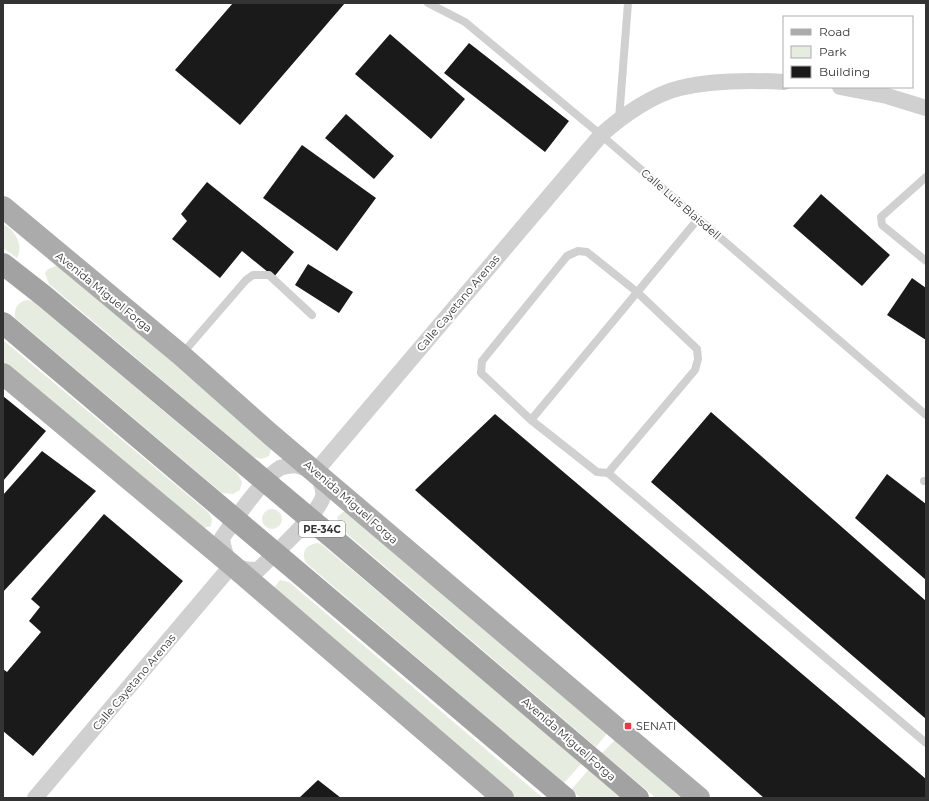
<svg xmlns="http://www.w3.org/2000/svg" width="929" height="801" font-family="Montserrat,sans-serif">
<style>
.green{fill:#e6ecdf}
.building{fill:#1a1a1a}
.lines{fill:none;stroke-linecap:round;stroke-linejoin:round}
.service{stroke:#d0d0d0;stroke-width:8}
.minor{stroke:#d0d0d0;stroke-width:16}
.primary{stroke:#ababab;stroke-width:22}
.trunk{stroke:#a2a2a2;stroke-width:22}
.poi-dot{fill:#e63946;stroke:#fff;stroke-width:1.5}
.labels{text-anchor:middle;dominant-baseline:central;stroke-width:4;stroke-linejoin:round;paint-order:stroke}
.shield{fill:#fff;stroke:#707070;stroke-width:1}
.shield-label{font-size:10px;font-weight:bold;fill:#333}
.street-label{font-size:11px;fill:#333;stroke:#fff}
.poi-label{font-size:11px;fill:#333;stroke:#fff;text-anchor:start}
</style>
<rect width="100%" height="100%" fill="#fff"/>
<path class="green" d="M 3,224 C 15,230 24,245 17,258 L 3,248 Z
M 56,266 L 61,268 L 267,442 L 271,449 L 269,456 L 262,459 L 253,457 L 49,284 L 45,273 L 48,269 Z
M 27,300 L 33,301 L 238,474 L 242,482 L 240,490 L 233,494 L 222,493 L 15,318 C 14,309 17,302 27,300 Z
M 3,340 L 208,512 L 212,519 L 211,526 L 204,528 L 197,525 L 3,362 Z
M262 519a10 10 0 1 1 20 0a10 10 0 1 1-20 0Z
M 343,512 L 346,512 L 608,732 L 596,747 L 340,528 L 337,517 Z
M 317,543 L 321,544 L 582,763 L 564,783 L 306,563 C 301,553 305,545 317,543 Z
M 280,580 L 289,582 L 543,798 L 516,798 L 276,593 L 275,587 Z
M 617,738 L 687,798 L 656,798 L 602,753 Z
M 589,769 L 623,798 L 581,798 L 571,790 Z"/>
<path class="building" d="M 233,3 L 345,3 L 240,125 L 175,70 Z
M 390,34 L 465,99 L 431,139 L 355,74 Z
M 469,43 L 569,121 L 545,152 L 444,73 Z
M 346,114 L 394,156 L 374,179 L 325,138 Z
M 302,145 L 376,198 L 337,251 L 263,198 Z
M 207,182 L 294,252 L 274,277 L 242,251 L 220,278 L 172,239 L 187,221 L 181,214 Z
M 821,194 L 890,255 L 862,286 L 793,226 Z
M 308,264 L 353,292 L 339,313 L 295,285 Z
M 912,278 L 926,288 L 926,340 L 887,315 Z
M 3,396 L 46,431 L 3,481 Z
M 711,412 L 926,601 L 926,719 L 651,482 Z
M 495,414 L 926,779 L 926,798 L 764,798 L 415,490 Z
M 42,451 L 96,491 L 3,592 L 3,495 Z
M 887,474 L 926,504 L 926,580 L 855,518 Z
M 104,514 L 183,581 L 33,756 L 3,731 L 3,669 L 7,672 L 41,632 L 29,621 L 40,607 L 31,599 Z
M 318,780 L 341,798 L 299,798 Z"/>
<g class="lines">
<path class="service" d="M 428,3 L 465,22 L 601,135 L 926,415
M 619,119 L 628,3
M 926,177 L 881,217 L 882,225 L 926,261
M 182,354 L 246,280 L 253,275 L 269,275 L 312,315
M 531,420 L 698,219
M 608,473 L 695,370 L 698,359 L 697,349 L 637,292 L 587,252 L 578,251 L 567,256 L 482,361 L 481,373 L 531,420 L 597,472 L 608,473 L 926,743
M 924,481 L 926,481"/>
<path class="minor" d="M 840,87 L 887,96 L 926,108
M 295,465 L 316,471 C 319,479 325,488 323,497 C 317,516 273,555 258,570 C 233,570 225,563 222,538 C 232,523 265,476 280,468 C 284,466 291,466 295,465 Z
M 316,471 L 601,135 C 621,117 653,94 680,88 C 713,80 750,80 784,82
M 35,798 L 232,565"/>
<path class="primary" d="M 3,207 L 181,355 L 270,434 L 699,798
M 3,374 L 232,565 L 503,798"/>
<path class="trunk" d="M 3,264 L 44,296 L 334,539 L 638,798
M 3,323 L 565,798"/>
</g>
<rect class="poi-dot" x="624" y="722" width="8" height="8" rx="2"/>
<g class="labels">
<rect class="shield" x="299" y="521" width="46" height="16" rx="3"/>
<g class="shield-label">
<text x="322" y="529">PE-34C</text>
</g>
<g class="street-label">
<text transform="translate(681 204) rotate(41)">Calle Luis Blaisdell</text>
<text transform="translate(104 292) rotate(39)">Avenida Miguel Forga</text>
<text transform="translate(458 303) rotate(-50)">Calle Cayetano Arenas</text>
<text transform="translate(351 502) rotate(41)">Avenida Miguel Forga</text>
<text transform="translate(134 682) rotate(-50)">Calle Cayetano Arenas</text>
<text transform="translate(569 739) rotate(41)">Avenida Miguel Forga</text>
</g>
<g class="poi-label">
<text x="636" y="726">SENATI</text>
</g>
</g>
<rect width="929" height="801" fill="none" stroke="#333333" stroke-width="8"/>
<rect x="783" y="16" width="130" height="72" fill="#ffffff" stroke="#adadad"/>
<rect x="791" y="29" width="20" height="6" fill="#ababab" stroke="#adadad"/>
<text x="819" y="36" font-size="12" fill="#333333">Road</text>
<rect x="791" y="46" width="20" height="12" fill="#e6ecdf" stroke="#adadad"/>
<text x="819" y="56" font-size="12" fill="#333333">Park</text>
<rect x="791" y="66" width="20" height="12" fill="#1a1a1a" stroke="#adadad"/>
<text x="819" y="76" font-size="12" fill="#333333">Building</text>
</svg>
